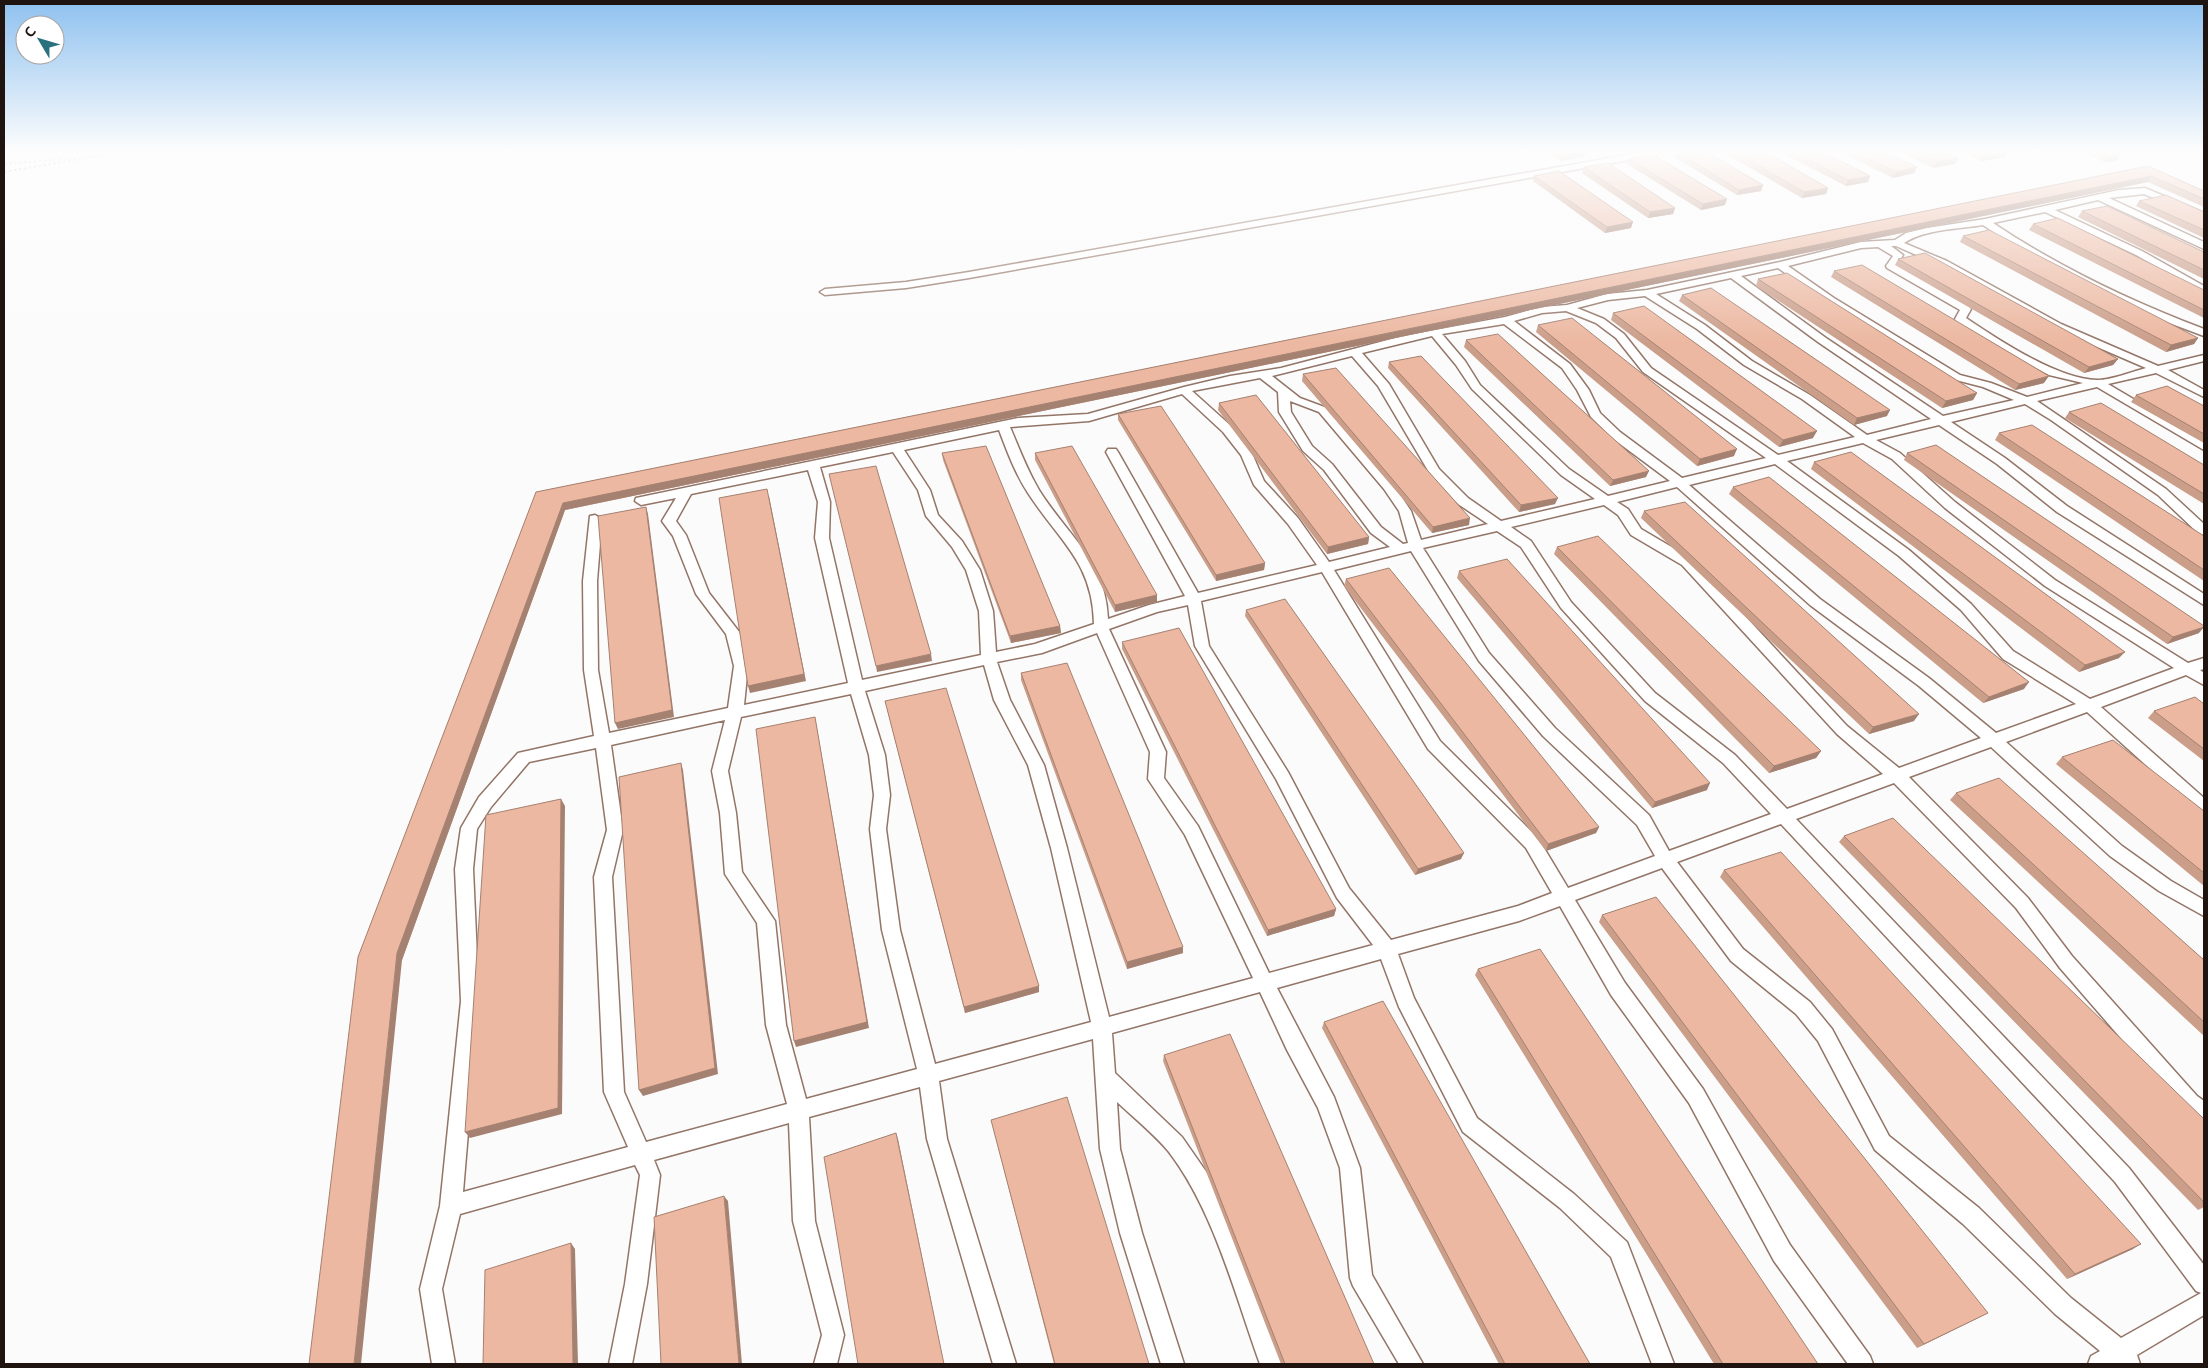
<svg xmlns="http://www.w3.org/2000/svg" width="2208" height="1368" font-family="Ubuntu,sans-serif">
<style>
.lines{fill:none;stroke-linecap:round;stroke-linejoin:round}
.service-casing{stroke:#937567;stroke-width:3}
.path{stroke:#a19d9b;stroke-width:2;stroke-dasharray:2.5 2.5;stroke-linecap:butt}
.service{fill:#fff;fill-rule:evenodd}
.wall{fill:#cb9e8a}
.shaded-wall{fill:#a58171}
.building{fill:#ecb8a1;stroke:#a58171}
</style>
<rect width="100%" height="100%" fill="#fbfbfb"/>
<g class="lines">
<g class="service-casing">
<path id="service" d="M 1643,152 L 1661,152 L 1657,155 L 969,278 L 906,288 L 825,295 L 820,292 L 825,289 L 906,282 L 969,272 Z
M 2145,188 L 2204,213 L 2204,219 L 2144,194 L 2109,198 L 2204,242 L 2204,249 L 2098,200 L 2055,210 L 2142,251 L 2204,286 L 2204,293 L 2136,255 L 2045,212 L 1993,223 C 2059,267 2130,301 2204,329 L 2204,336 L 2132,309 L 2028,255 L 1983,225 C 1959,229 1925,229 1904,243 L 1947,261 L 2061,324 L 2158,366 L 2204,355 L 2204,361 L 2168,370 L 2204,390 L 2204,397 L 2156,373 L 2108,384 L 2204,441 L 2204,450 L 2097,387 L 2037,401 L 2166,489 L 2204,524 L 2204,535 L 2199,534 L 2158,495 L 2051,420 L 2025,404 L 1951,422 L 2005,458 L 2067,506 L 2204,594 L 2204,605 L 2057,512 L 1997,464 L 1939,425 L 1876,440 L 1900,453 L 1955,502 L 2055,580 L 2188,663 L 2204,658 L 2204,669 L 2200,670 L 2204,673 L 2204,685 L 2186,675 L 2101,707 L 2204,798 L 2204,813 L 2198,812 L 2087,712 L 2006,742 L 2122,846 L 2171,881 L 2204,900 L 2204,916 L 2159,891 L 2110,856 L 1991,747 L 1909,777 L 2028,898 L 2072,956 L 2197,1096 L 2204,1101 L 2204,1123 L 2183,1110 L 2060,968 L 2016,908 L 1894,783 L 1796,819 L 2129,1168 L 2204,1265 L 2204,1315 L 2137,1355 L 2140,1364 L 2088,1364 L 2091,1356 L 2100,1351 L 2055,1314 L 1963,1224 L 1875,1150 L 1818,1041 L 1796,1014 L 1731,961 L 1662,868 L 1575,900 L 1625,983 L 1703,1089 L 1790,1245 L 1870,1356 L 1873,1364 L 1848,1364 L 1774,1261 L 1689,1103 L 1611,995 L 1560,906 L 1519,921 L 1398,954 L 1414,998 L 1477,1118 L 1574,1194 L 1627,1242 L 1674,1364 L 1652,1364 L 1611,1257 L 1560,1208 L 1463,1132 L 1399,1007 L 1381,959 L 1277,988 L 1334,1097 L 1360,1168 L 1372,1275 L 1423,1364 L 1399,1364 L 1353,1286 L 1350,1278 L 1340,1168 L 1318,1108 L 1287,1050 L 1260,992 L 1112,1033 L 1115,1073 L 1182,1137 L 1207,1173 L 1247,1264 L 1282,1364 L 1260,1364 C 1235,1295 1214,1211 1169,1152 C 1154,1134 1134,1118 1117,1102 L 1120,1149 L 1142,1233 L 1184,1364 L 1161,1364 L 1120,1233 L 1100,1149 L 1093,1039 L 939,1081 L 947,1139 L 1016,1364 L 993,1364 L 927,1139 L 920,1087 L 809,1117 L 815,1221 L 844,1335 L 837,1364 L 814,1364 L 822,1335 L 793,1221 L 789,1123 L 654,1160 L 660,1175 L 647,1284 L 632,1364 L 609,1364 L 625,1284 L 640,1175 L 635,1165 L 460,1214 L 442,1289 L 455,1364 L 432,1364 L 420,1289 L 440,1206 L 461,1001 L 455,869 L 461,828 L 479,797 L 518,753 L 594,736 L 584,670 L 583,581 L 590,516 L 595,515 L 602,519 L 597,581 L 598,670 L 609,733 L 728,708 L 734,666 L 726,634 L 696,594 L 673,536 L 662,521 L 676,498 L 641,505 L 635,501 L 636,498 L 1018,418 L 1088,414 L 1184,387 L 1230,376 L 1281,368 L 1403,336 L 1505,317 L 1541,307 L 1567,305 L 1607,294 L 1647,290 L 1780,262 L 1861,242 L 1895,240 L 1906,233 L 1927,228 L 1985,219 L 2119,190 ZM 1891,246 L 1896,246 L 1939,265 L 2053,328 L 2146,368 C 2131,372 2112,380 2097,380 C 2059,380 1997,339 1966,318 L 1971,309 L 1970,307 L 1897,265 L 1903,255 ZM 1878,247 L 1893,256 L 1886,266 L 1887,268 L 1960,310 L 1955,319 L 1956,321 L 1988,343 L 2049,375 L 2083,383 L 2027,397 L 1991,383 L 1960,375 L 1834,298 L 1788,266 L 1861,248 ZM 1778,268 L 1826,302 L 1952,379 L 1983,387 L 2014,400 L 1943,416 L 1826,338 L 1741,276 ZM 1731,278 L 1818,342 L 1931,419 L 1867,435 L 1810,395 L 1752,361 L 1705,325 L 1656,294 ZM 1645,296 L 1697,329 L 1744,365 L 1802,399 L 1855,437 L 1778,455 L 1651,368 L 1624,334 L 1604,319 L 1577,308 L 1608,300 ZM 1566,311 L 1596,323 L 1616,338 L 1643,372 L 1766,458 L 1682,478 L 1620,432 L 1600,413 L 1589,390 L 1570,364 L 1514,321 L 1542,313 ZM 1504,324 L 1562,368 L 1577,390 L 1591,417 L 1612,438 L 1670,481 L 1608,496 L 1569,469 L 1480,385 L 1465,361 L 1442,334 ZM 1432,336 L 1456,365 L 1472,389 L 1561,475 L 1595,499 L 1501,521 L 1468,498 L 1439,469 L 1389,384 L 1362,353 ZM 1352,356 L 1378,386 L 1430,474 L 1458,504 L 1488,524 L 1421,540 L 1411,511 L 1393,484 L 1327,408 L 1300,398 L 1272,376 ZM 1260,378 L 1278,392 L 1279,412 L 1303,451 L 1324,470 L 1371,533 L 1390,547 L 1329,562 L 1298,518 L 1264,481 L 1251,451 L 1231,426 L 1192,391 ZM 1182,394 L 1223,432 L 1241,455 L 1254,485 L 1288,524 L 1317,565 L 1198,593 L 1118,452 L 1116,449 L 1108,449 L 1106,452 L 1185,596 L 1149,605 L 1108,619 C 1106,561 1067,535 1039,490 C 1027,470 1019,448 1010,427 L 1089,421 ZM 1290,401 L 1319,412 L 1384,489 L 1399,511 L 1408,543 L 1403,544 L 1381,527 L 1332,464 L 1312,446 L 1291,412 ZM 999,430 C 1007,451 1015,473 1028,493 C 1059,541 1093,562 1094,624 L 1035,644 L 996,652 L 993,611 L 980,570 L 962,541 L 938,515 L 930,490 L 904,450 ZM 1863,443 L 1892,459 L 1945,508 L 2045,586 L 2174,668 L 2090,699 L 2013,651 L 1971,604 L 1909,550 L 1787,461 ZM 893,452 L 918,490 L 926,516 L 952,547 L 966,570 L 979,611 L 981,655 L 862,680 L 829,538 L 830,502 L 820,467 ZM 1775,464 L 1899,556 L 1961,610 L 2003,659 L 2076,704 L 1996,733 L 1929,678 L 1820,599 L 1689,485 ZM 808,470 L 818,502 L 815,538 L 848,683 L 744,705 L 748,666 L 740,633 L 709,593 L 686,535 L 676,521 L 691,494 ZM 1677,487 L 1810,605 L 1919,686 L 1981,738 L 1899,768 L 1847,726 L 1692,559 L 1641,529 L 1628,509 L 1617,502 ZM 1604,505 L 1618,515 L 1631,535 L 1682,565 L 1837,734 L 1883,774 L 1787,809 L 1735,755 L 1655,693 L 1571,602 L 1531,541 L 1511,527 ZM 1497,531 L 1521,547 L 1561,608 L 1645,701 L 1723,763 L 1771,814 L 1669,851 L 1649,815 L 1555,728 L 1489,653 L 1423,548 ZM 1411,551 L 1479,661 L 1543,736 L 1637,825 L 1655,856 L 1568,888 L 1538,838 L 1440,741 L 1334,570 ZM 1322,572 L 1428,749 L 1526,848 L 1552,893 L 1518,906 L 1391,940 L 1349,888 L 1288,772 L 1209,646 L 1201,601 ZM 1188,605 L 1195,646 L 1276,779 L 1337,898 L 1373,945 L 1269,973 L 1198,826 L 1164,778 L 1166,752 L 1109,629 L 1157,612 ZM 1097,633 L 1150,752 L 1148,779 L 1185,835 L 1253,978 L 1109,1017 L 1067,848 L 1044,765 L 1010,700 L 997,662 L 1042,653 ZM 984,665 L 994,700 L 1028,765 L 1051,848 L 1091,1022 L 935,1064 L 900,930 L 886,829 L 890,795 L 885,755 L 865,691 ZM 851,694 L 869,755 L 874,795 L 870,829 L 882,930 L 917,1069 L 806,1099 L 786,1025 L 775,921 L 742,872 L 736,813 L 728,771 L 741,717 ZM 725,720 L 712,771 L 720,813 L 725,874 L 757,923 L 766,1025 L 787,1104 L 646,1142 L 624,1092 L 612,877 L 623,830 L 611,745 ZM 596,748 L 607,830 L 594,877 L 604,1092 L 628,1147 L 463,1192 L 479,1001 L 473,869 L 477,829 L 491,807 L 529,762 ZM 1781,824 L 2115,1182 L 2196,1291 L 2201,1293 L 2121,1338 L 2071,1298 L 1979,1208 L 1889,1136 L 1832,1029 L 1810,1002 L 1743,949 L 1677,862 Z"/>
</g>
<path class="path" d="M 4,164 L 75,158
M 4,172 L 91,157 L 140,152"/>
<use href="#service" class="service"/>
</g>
<path class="wall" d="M 1547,152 L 1586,152 L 1584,157 L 1561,161 Z
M 1676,152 L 1707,152 L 1763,185 L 1761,191 L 1737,195 L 1674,157 Z
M 1723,152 L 1765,152 L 1828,188 L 1826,194 L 1802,198 Z
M 1780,152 L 1823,152 L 1870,176 L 1868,182 L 1846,186 Z
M 1840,152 L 1885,152 L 1917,167 L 1914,173 L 1893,178 Z
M 1900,152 L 1944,152 L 1958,158 L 1955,164 L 1933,168 Z
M 1962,152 L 2007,152 L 2005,157 L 1982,161 Z
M 2081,152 L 2116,152 L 2118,160 L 2105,162 Z
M 1629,159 L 1725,205 L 1701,210 L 1627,164 Z
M 2148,166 L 2204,191 L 2204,207 L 2148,182 L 565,510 L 402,960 L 358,957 L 536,492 Z
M 1584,167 L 1675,208 L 1673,214 L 1648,218 L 1582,173 Z
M 1534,176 L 1631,228 L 1605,233 L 1533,181 Z
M 2139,201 L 2204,212 L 2204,238 L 2136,206 Z
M 2082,211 L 2204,252 L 2204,279 L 2078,217 Z
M 2033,224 L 2204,290 L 2204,318 L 2029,230 Z
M 1963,236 L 2198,338 L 2194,344 L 2166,352 L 1960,242 Z
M 1898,259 L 2118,359 L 2113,365 L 2084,373 L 1895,265 Z
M 1834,271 L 2044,383 L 2015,390 L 1831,277 Z
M 1758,279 L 1977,393 L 1973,400 L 1942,408 L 1756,286 Z
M 1682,295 L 1887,416 L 1854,425 L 1679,301 Z
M 1613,313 L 1813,438 L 1779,447 L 1611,320 Z
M 1538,325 L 1734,456 L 1697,466 L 1536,332 Z
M 1466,340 L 1646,477 L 1610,486 L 1464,347 Z
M 1389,362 L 1555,504 L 1519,512 L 1388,368 Z
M 1303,374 L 1469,525 L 1432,533 L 1302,381 Z
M 2136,395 L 2204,406 L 2204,443 L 2131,402 Z
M 1219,403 L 1369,537 L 1368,544 L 1327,554 L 1218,410 Z
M 2069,412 L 2204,465 L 2204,504 L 2065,418 Z
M 1118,414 L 1265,563 L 1264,570 L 1216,581 L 1118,420 Z
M 1999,433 L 2204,536 L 2204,581 L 1995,440 Z
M 942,453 L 1060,626 L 1061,633 L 1011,643 L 943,460 Z
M 1035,453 L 1157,602 L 1115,612 L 1035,460 Z
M 1907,453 L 2199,633 L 2167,644 L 1904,460 Z
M 1814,462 L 2119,658 L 2079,672 L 1811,469 Z
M 1733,487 L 2024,689 L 1983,703 L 1729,494 Z
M 1644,511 L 1914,721 L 1869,734 L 1641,518 Z
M 1557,547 L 1821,751 L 1816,758 L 1769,773 L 1554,554 Z
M 1459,571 L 1707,790 L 1652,808 L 1457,578 Z
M 1346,579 L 1599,827 L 1596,833 L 1546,851 L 1344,586 Z
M 1246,610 L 1461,859 L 1415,875 L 1245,616 Z
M 1122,642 L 1336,909 L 1334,916 L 1267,936 L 1122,649 Z
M 1021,673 L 1183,953 L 1127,969 L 1021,680 Z
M 885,701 L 1039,992 L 965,1013 Z
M 2204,704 L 2204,761 L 2148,718 L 2154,711 Z
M 2062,757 L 2204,811 L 2204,886 L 2056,764 Z
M 1956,793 L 2204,960 L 2204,1036 L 1950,800 Z
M 1844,836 L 2204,1119 L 2204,1207 L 2198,1210 L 1839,842 Z
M 1724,870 L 2133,1249 L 2067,1279 L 1720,877 Z
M 1602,915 L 1988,1313 L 1980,1317 L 1917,1348 L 1599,922 Z
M 1478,969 L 1818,1364 L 1714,1364 L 1475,975 Z
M 1324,1022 L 1590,1364 L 1499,1364 L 1322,1028 Z
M 1164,1055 L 1374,1364 L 1281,1364 L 1163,1061 Z
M 991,1120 L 1149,1364 L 1054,1364 Z"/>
<path class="shaded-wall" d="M 1581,152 L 1586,152 L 1584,157 L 1561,161 L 1562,155 Z
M 2003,152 L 2007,152 L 2005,157 L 1982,161 L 1985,155 Z
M 2121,154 L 2118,160 L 2105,162 L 2109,157 Z
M 1958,158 L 1955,164 L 1933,168 L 1936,162 Z
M 1917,167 L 1914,173 L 1893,178 L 1896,172 Z
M 1870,176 L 1868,182 L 1846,186 L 1848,180 Z
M 2151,176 L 2148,182 L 565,510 L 402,960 L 361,1364 L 354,1364 L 397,953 L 563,503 Z
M 1763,185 L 1761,191 L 1737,195 L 1739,190 Z
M 1828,188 L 1826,194 L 1802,198 L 1804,192 Z
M 1727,199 L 1725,205 L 1701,210 L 1703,204 Z
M 1675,208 L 1673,214 L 1648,218 L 1650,212 Z
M 1633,222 L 1631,228 L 1605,233 L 1607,227 Z
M 2198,338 L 2194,344 L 2166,352 L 2171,345 Z
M 2118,359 L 2113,365 L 2084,373 L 2089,367 Z
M 2049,376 L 2044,383 L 2015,390 L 2019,384 Z
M 1977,393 L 1973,400 L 1942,408 L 1946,401 Z
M 1890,410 L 1887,416 L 1854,425 L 1857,418 Z
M 1817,431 L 1813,438 L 1779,447 L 1783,440 Z
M 1737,449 L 1734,456 L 1697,466 L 1700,459 Z
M 1649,471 L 1646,477 L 1610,486 L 1613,480 Z
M 769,496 L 806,681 L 750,693 L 748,686 Z
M 1558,498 L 1555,504 L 1519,512 L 1521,505 Z
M 646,507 L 648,514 L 674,717 L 618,729 L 615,723 Z
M 1470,518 L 1469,525 L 1432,533 L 1433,527 Z
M 1369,537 L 1368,544 L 1327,554 L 1328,547 Z
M 1265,563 L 1264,570 L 1216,581 L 1216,575 Z
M 1157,595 L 1157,602 L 1115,612 L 1115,605 Z
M 1060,626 L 1061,633 L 1011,643 L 1010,636 Z
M 2204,627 L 2199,633 L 2167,644 L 2173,637 Z
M 2125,652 L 2119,658 L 2079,672 L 2085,665 Z
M 931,654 L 932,661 L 877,672 L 876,666 Z
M 2029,682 L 2024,689 L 1983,703 L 1989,697 Z
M 1919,714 L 1914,721 L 1869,734 L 1873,727 Z
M 815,717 L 869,1028 L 796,1047 L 794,1041 Z
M 1821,751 L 1816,758 L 1769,773 L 1774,766 Z
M 681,763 L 683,770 L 718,1074 L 643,1096 L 639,1090 Z
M 1710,783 L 1707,790 L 1652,808 L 1655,802 Z
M 561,799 L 565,806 L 562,1114 L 470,1138 L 465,1132 Z
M 1599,827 L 1596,833 L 1546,851 L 1548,844 Z
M 1464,853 L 1461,859 L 1415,875 L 1418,869 Z
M 1336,909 L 1334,916 L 1267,936 L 1268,930 Z
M 1183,947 L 1183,953 L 1127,969 L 1127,962 Z
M 1039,986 L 1039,992 L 965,1013 L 964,1007 Z
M 896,1133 L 898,1139 L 944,1364 Z
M 724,1196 L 728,1201 L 742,1364 L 739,1364 Z
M 571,1243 L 575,1249 L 578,1364 L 573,1364 Z
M 2141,1244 L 2133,1249 L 2067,1279 L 2075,1274 Z
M 1988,1313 L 1980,1317 L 1917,1348 L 1924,1344 Z"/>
<path class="building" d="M 1557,152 L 1581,152 L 1562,155 Z
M 1677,152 L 1707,152 L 1763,185 L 1739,190 Z
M 1735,152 L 1765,152 L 1828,188 L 1804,192 Z
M 1793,152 L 1823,152 L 1870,176 L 1848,180 Z
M 1854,152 L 1885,152 L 1917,167 L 1896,172 Z
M 1915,152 L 1944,152 L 1958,158 L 1936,162 Z
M 1977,152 L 2003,152 L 1985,155 Z
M 2097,152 L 2116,152 L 2121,154 L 2109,157 Z
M 1652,154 L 1727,199 L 1703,204 L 1629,159 Z
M 1608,163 L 1675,208 L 1650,212 L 1584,167 Z
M 2148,166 L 2204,191 L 2204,199 L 2151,176 L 563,503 L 397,953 L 354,1364 L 309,1364 L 358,957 L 536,492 Z
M 1559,171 L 1633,222 L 1607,227 L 1534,176 Z
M 2166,195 L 2204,212 L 2204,230 L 2139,201 Z
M 2107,206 L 2204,252 L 2204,270 L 2082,211 Z
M 2058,218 L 2204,290 L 2204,310 L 2033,224 Z
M 1989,230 L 2198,338 L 2171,345 L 1963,236 Z
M 1925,253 L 2118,359 L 2089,367 L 1898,259 Z
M 1862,265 L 2049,376 L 2019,384 L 1834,271 Z
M 1787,273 L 1977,393 L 1946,401 L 1758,279 Z
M 1711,288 L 1890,410 L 1857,418 L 1682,295 Z
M 1644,306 L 1817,431 L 1783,440 L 1613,313 Z
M 1572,318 L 1737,449 L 1700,459 L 1538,325 Z
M 1498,334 L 1649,471 L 1613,480 L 1466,340 Z
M 1421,356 L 1558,498 L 1521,505 L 1389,362 Z
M 1336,368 L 1470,518 L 1433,527 L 1303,374 Z
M 2167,386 L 2204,406 L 2204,434 L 2136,395 Z
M 1256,395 L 1369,537 L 1328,547 L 1219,403 Z
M 2101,403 L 2204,465 L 2204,494 L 2069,412 Z
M 1161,406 L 1265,563 L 1216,575 L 1118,414 Z
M 2032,425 L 2204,536 L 2204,570 L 1999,433 Z
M 1936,445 L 2204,626 L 2204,627 L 2173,637 L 1907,453 Z
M 986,446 L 1060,626 L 1010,636 L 942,453 Z
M 1072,446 L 1157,595 L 1115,605 L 1035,453 Z
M 1851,452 L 2125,652 L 2085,665 L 1814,462 Z
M 876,466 L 931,654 L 876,666 L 829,474 Z
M 1769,477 L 2029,682 L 1989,697 L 1733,487 Z
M 767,489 L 804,674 L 748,686 L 719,498 Z
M 1685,502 L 1919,714 L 1873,727 L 1644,511 Z
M 646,507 L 672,710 L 615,723 L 598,516 Z
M 1598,536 L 1821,751 L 1774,766 L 1557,547 Z
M 1507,559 L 1710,783 L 1655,802 L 1459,571 Z
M 1389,568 L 1599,827 L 1548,844 L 1346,579 Z
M 1285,599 L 1464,853 L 1418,869 L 1246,610 Z
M 1179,628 L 1336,909 L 1268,930 L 1122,642 Z
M 1067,663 L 1183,947 L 1127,962 L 1021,673 Z
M 946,688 L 1039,986 L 964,1007 L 885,701 Z
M 2195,697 L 2204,704 L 2204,749 L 2154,711 Z
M 815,717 L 867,1022 L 794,1041 L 756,729 Z
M 2113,740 L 2204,811 L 2204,873 L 2062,757 Z
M 681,763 L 715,1068 L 639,1090 L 619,777 Z
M 1999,778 L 2204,960 L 2204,1022 L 1956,793 Z
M 561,799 L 558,1108 L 465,1132 L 486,815 Z
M 1893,818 L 2204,1119 L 2204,1202 L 1844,836 Z
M 1781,852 L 2141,1244 L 2075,1274 L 1724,870 Z
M 1656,897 L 1988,1313 L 1924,1344 L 1602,915 Z
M 1540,949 L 1818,1364 L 1723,1364 L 1478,969 Z
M 1383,1001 L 1590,1364 L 1505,1364 L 1324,1022 Z
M 1230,1034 L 1374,1364 L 1285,1364 L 1164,1055 Z
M 1067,1097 L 1149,1364 L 1055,1364 L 991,1120 Z
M 896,1133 L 944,1364 L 858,1364 L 824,1157 Z
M 724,1196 L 739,1364 L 661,1364 L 654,1217 Z
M 571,1243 L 573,1364 L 483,1364 L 485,1270 Z"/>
<linearGradient id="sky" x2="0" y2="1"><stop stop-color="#8ec1ef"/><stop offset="0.44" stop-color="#fdfdfd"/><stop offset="1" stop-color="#fdfdfd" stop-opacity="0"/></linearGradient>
<rect width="2208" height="343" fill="url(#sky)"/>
<rect width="2208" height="1368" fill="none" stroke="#1f140f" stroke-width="10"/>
<g transform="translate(40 40) rotate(308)"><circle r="24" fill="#ffffff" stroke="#a5a19f"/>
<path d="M0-4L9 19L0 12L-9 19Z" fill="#2a717e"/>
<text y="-8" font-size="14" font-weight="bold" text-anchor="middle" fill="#1f140f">С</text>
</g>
</svg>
